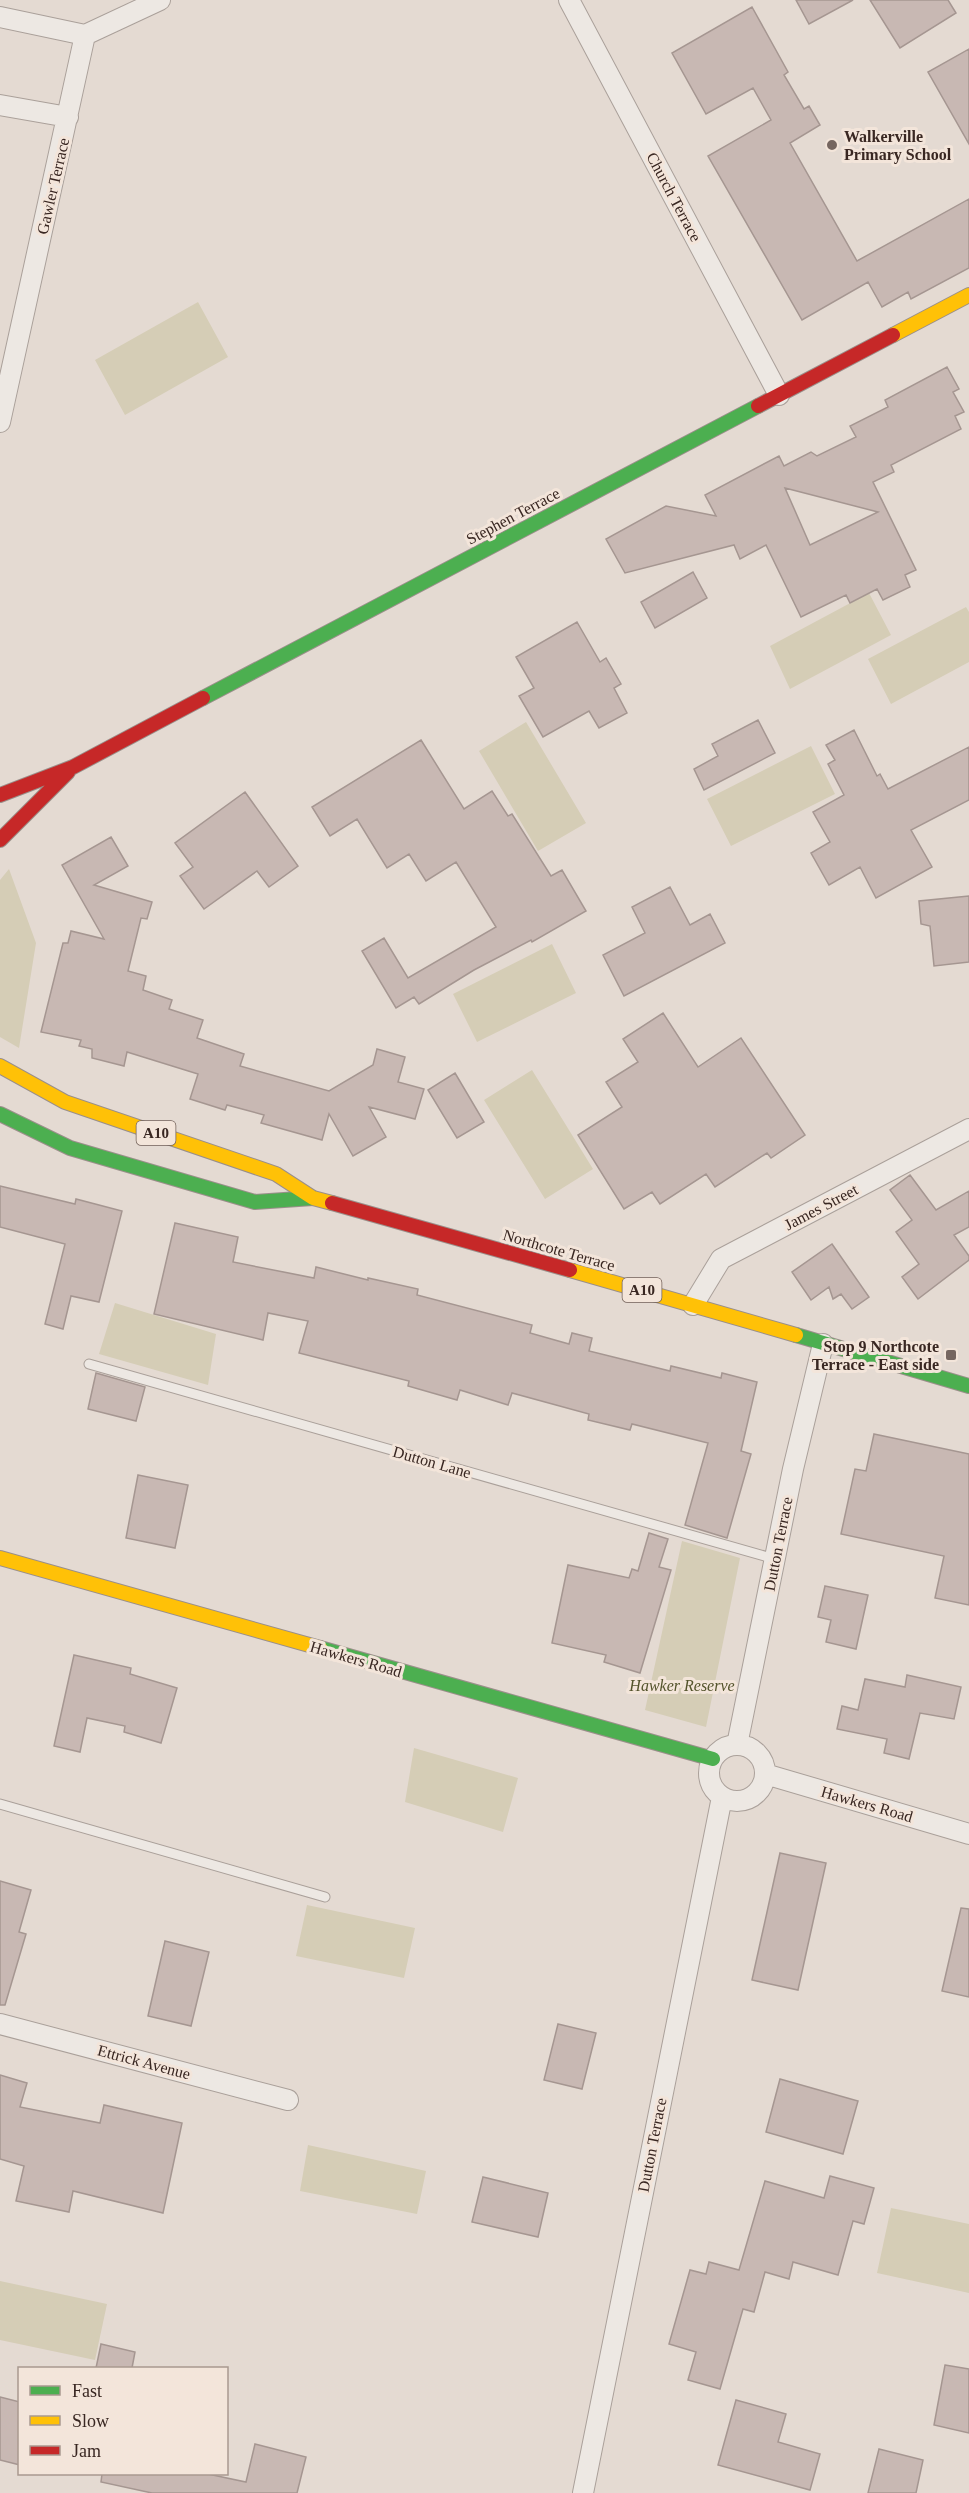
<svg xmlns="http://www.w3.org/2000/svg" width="969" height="2493" font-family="Georgia,serif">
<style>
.green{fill:#d5cdb6}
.building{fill:#c8b8b3;stroke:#a59691;stroke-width:1.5;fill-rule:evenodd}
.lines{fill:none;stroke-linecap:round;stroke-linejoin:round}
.lane-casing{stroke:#aaa09a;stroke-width:11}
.street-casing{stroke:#aaa09a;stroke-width:22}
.fast-casing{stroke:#9a8f8a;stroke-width:16}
.slow-casing{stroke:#9a8f8a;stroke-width:16}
.jam-casing{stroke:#9a8f8a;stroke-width:16}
.lane{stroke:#ede8e3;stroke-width:9}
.street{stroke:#ede8e3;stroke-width:20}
.fast{stroke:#4caf50;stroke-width:14}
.slow{stroke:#ffc107;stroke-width:14}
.jam{stroke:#c62828;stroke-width:14}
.poi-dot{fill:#756660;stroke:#f3e5da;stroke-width:2}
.labels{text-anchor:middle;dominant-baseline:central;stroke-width:6;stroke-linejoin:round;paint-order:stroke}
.shield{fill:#f3e5da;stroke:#716059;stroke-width:1.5}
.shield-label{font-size:15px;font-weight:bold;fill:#392722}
.poi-label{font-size:16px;font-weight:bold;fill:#392722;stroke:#f3e5da;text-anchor:start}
.street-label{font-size:16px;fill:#392722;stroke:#f3e5da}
.park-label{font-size:16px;font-style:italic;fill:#53532b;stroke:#f3e5da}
</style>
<rect width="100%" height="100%" fill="#e4dad2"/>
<path class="green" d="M 198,302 L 228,357 L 125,415 L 95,360 Z
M 869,593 L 891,635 L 790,689 L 770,646 Z
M 966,607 L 969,612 L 969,662 L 891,704 L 868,659 Z
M 526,722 L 586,823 L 538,851 L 479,751 Z
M 811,746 L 835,794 L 731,846 L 707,799 Z
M 9,869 L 36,943 L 19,1048 L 0,1037 L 0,880 Z
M 552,944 L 576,993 L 477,1042 L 453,994 Z
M 532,1070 L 593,1169 L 545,1199 L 484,1100 Z
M 115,1303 L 216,1334 L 208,1385 L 99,1354 Z
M 682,1541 L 740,1558 L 706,1727 L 645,1710 Z
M 414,1748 L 518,1778 L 503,1832 L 405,1802 Z
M 307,1905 L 415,1928 L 404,1978 L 296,1956 Z
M 308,2145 L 426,2171 L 417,2214 L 300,2191 Z
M 891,2208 L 969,2224 L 969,2293 L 877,2273 Z
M 0,2281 L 107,2304 L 95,2360 L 0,2340 Z"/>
<path class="building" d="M 796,0 L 853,0 L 809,24 Z
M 870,0 L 948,0 L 956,13 L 900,48 Z
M 752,7 L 788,72 L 784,75 L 804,109 L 809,106 L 820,125 L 790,143 L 857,261 L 969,199 L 969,268 L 911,299 L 908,292 L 882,307 L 868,282 L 802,320 L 708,156 L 771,120 L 753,88 L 706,114 L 672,53 Z
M 969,49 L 969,144 L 928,72 Z
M 947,367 L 959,389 L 953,392 L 964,412 L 955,416 L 961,429 L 891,465 L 894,472 L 873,482 L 916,570 L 905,575 L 910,587 L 883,600 L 877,589 L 850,603 L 846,595 L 801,617 L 766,545 L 740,559 L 734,545 L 625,573 L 606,539 L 666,506 L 716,516 L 705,495 L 779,456 L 784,466 L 811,452 L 817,456 L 856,437 L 850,426 L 888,407 L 885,400 ZM 785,488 L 878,512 L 810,545 Z
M 693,572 L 707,598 L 655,628 L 641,602 Z
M 577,622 L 600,662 L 606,658 L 621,684 L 614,688 L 627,713 L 599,728 L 589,711 L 543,737 L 519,696 L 534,688 L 516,657 Z
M 758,720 L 775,753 L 704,790 L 694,769 L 718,756 L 712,744 Z
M 854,730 L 877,776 L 880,774 L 888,789 L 969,747 L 969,800 L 911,830 L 932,867 L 876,898 L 860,867 L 829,885 L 811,853 L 830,842 L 813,812 L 844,795 L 828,764 L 835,760 L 826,745 Z
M 421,740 L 464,809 L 492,791 L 508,816 L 512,814 L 551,876 L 562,870 L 586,911 L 532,942 L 531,940 L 474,970 L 419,1004 L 414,997 L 396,1008 L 362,951 L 384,938 L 408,978 L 496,927 L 456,862 L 426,881 L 409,854 L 387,868 L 357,819 L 330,836 L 312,807 Z
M 245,792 L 298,866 L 269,887 L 257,871 L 204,909 L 180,876 L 193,867 L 175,843 Z
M 111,837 L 128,866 L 94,885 L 152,902 L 147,919 L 141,918 L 128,971 L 146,976 L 143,990 L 172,1000 L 169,1009 L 203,1020 L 197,1038 L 244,1054 L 240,1066 L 329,1091 L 373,1065 L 377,1049 L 405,1057 L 398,1082 L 424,1089 L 415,1119 L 369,1107 L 386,1137 L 353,1156 L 329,1114 L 322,1140 L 261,1123 L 264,1115 L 227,1105 L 225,1110 L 190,1099 L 198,1074 L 127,1052 L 124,1066 L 92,1058 L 92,1049 L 79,1046 L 81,1040 L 41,1032 L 63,943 L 68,943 L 71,931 L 104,939 L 62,865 Z
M 670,887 L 690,925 L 710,914 L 725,943 L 624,996 L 603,955 L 645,933 L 632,907 Z
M 969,896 L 969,962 L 934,966 L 930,926 L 921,924 L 919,901 Z
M 663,1013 L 698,1067 L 741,1038 L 805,1135 L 771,1158 L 767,1153 L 715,1187 L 706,1174 L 660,1204 L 652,1192 L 624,1209 L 578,1135 L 622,1107 L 606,1082 L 638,1062 L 623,1039 Z
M 455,1073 L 484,1122 L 457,1138 L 428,1090 Z
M 910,1175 L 936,1210 L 969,1191 L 969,1227 L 954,1235 L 969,1256 L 969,1260 L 918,1299 L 902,1277 L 919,1264 L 896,1232 L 912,1220 L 890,1190 Z
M 0,1186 L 75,1204 L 76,1199 L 122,1211 L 99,1302 L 71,1296 L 63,1329 L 45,1324 L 65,1244 L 0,1227 Z
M 175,1223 L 238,1237 L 233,1262 L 314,1278 L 316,1267 L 368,1280 L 368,1278 L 418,1289 L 417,1295 L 532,1325 L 530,1333 L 569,1344 L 572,1333 L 592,1338 L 589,1351 L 670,1371 L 671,1366 L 721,1378 L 722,1373 L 757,1382 L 741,1451 L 751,1454 L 727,1538 L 685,1525 L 708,1443 L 632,1424 L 630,1430 L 588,1420 L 589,1414 L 512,1393 L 508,1405 L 460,1390 L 457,1400 L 408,1386 L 409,1381 L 299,1353 L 308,1321 L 268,1313 L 263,1340 L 154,1314 Z
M 832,1244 L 869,1297 L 852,1309 L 841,1294 L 833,1299 L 829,1287 L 811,1300 L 792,1272 Z
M 96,1373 L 145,1387 L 136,1421 L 88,1409 Z
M 874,1434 L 969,1454 L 969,1605 L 935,1598 L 944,1556 L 841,1534 L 855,1469 L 866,1471 Z
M 138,1475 L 188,1485 L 175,1548 L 126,1538 Z
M 649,1533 L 668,1539 L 659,1567 L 671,1570 L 640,1673 L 604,1662 L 606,1655 L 552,1643 L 568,1565 L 629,1578 L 632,1569 L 638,1571 Z
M 825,1586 L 868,1595 L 856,1649 L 826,1642 L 831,1620 L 818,1617 Z
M 74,1655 L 131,1668 L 130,1674 L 177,1688 L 161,1743 L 124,1732 L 125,1726 L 87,1718 L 80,1752 L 54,1746 Z
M 907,1675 L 961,1687 L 954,1719 L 920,1713 L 909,1759 L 884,1753 L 887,1739 L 837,1729 L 842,1706 L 858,1710 L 865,1679 L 905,1687 Z
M 780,1853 L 826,1863 L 798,1990 L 752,1980 Z
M 0,1881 L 31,1890 L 19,1932 L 26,1934 L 5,2005 L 0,2005 Z
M 961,1908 L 969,1909 L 969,1997 L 942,1991 Z
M 165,1941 L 209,1952 L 191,2026 L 148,2016 Z
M 558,2024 L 596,2033 L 582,2089 L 544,2080 Z
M 0,2075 L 27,2083 L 20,2107 L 100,2123 L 104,2105 L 182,2123 L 163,2213 L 73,2191 L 69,2212 L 16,2201 L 24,2166 L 0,2159 Z
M 780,2079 L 858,2101 L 843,2154 L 766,2132 Z
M 830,2176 L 874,2188 L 864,2224 L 853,2221 L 838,2275 L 793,2262 L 789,2279 L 765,2272 L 754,2312 L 743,2309 L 720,2389 L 688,2380 L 696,2352 L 669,2344 L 690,2270 L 706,2274 L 709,2262 L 739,2270 L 765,2181 L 824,2198 Z
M 483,2177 L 548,2193 L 538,2237 L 472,2222 Z
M 101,2344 L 135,2352 L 132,2368 L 96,2368 Z
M 945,2365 L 969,2369 L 969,2433 L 934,2425 Z
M 0,2397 L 20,2402 L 20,2465 L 0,2460 Z
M 736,2400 L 786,2414 L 778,2442 L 820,2454 L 810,2490 L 718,2465 Z
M 255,2444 L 306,2457 L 297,2493 L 152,2493 L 101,2482 L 102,2474 L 208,2474 L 246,2482 Z
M 879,2449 L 923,2460 L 916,2493 L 868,2493 Z"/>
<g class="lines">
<g class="lane-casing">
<path id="lane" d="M 89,1364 L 775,1559
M 0,1804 L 325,1897"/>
</g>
<g class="street-casing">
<path id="street" d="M 569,0 L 779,395
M 0,17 L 85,35 L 0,422
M 85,35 L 160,0
M 0,105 L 68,117
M 693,1305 L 721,1259 L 969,1129
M 737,1745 L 793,1469 L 823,1344
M709 1773a28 28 0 1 1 56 0a28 28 0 1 1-56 0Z
M 765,1774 L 969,1834
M 0,2024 L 288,2100
M 583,2493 L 722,1797"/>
</g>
<g class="fast-casing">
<path id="fast" d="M 203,698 L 758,406
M 0,1114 L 70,1148 L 255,1202 L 313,1198
M 796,1335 L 969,1386
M 320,1648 L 713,1759"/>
</g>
<g class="slow-casing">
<path id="slow" d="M 893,335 L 969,295
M 0,1066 L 65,1102 L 276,1174 L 313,1198 L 332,1203
M 570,1270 L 796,1335
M 0,1558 L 320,1648"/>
</g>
<g class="jam-casing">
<path id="jam" d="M 758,406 L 893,335
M 0,795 L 73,767 L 203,698
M 0,840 L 68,772
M 332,1203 L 570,1270"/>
</g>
<use href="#lane" class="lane"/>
<use href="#street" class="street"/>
<use href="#fast" class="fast"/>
<use href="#slow" class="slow"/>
<use href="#jam" class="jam"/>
</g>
<g class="poi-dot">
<circle cx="832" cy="145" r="6"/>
<rect x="945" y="1349" width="12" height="12" rx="3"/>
</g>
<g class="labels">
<g class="shield">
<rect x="136.5" y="1121" width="39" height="24" rx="4.5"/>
<rect x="622.5" y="1278" width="39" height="24" rx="4.5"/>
</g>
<g class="shield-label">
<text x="156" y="1133">A10</text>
<text x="642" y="1290">A10</text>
</g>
<g class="poi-label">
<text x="844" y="136">Walkerville<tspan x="844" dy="18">Primary School</tspan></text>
<text x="939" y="1346" text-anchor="end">Stop 9 Northcote<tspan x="939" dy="18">Terrace - East side</tspan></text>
</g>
<g class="street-label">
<text transform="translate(53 186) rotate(-77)">Gawler Terrace</text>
<text transform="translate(674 197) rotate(62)">Church Terrace</text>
<text transform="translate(513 516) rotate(-28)">Stephen Terrace</text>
<text transform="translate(821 1207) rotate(-28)">James Street</text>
<text transform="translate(559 1250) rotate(16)">Northcote Terrace</text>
<text transform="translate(432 1462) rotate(16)">Dutton Lane</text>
<text transform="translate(778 1544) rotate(-79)">Dutton Terrace</text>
<text transform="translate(356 1659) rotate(16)">Hawkers Road</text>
<text transform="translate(867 1804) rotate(16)">Hawkers Road</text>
<text transform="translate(144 2062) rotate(15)">Ettrick Avenue</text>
<text transform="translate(652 2145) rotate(-79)">Dutton Terrace</text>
</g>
<g class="park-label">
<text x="682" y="1685">Hawker Reserve</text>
</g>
</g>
<rect x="18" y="2367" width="210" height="108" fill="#f3e5da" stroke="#a99990" stroke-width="1.5"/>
<rect x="30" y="2386" width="30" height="9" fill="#4caf50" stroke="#a99990" stroke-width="1.5"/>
<text x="72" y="2397" font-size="18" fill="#392722">Fast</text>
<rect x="30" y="2416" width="30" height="9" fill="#ffc107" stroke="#a99990" stroke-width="1.5"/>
<text x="72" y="2427" font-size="18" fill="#392722">Slow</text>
<rect x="30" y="2446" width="30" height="9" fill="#c62828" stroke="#a99990" stroke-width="1.5"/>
<text x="72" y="2457" font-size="18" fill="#392722">Jam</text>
</svg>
